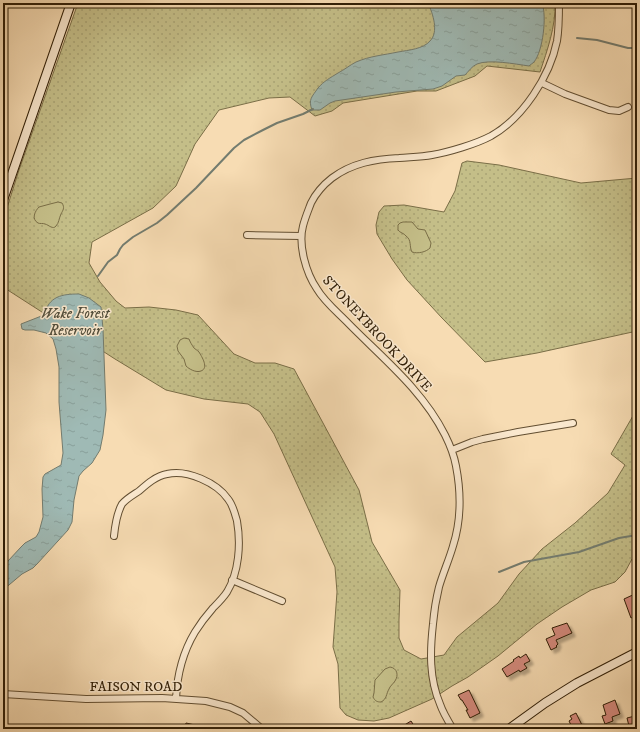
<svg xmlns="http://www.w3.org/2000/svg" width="640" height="732" font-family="'IM FELL DW Pica',serif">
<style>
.grass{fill:url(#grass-dots);stroke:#7a6e47}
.garden{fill:#c4be88;stroke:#7a6e47}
.water{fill:url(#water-ripples);stroke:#737c6f}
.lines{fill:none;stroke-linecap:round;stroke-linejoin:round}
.stream{stroke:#737c6f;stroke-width:2}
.building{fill:#d58a7d;stroke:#301e06;filter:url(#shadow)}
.street-casing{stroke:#624e31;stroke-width:8}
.secondary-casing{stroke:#301e06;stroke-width:10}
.street{stroke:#fae8ce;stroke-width:6}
.secondary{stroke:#fae8ce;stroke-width:8}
.labels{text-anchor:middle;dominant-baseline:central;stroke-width:3;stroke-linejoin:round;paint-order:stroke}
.street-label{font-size:14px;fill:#301e06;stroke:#fae8ce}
.water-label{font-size:15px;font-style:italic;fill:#514d3b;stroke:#fae8ce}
</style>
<defs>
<pattern id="grass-dots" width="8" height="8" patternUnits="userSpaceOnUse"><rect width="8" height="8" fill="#c4be88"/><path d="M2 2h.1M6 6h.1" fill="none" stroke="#a9a374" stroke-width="1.8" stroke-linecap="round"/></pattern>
<pattern id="water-ripples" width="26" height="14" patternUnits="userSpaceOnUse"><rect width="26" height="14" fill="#9fbab5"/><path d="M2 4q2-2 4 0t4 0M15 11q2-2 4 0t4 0" fill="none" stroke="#899f9a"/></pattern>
<filter id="shadow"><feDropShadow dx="3.5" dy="3.5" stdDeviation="1" flood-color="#0004"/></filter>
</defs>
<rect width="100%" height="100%" fill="#f7dcb3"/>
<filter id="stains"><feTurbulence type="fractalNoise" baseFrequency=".005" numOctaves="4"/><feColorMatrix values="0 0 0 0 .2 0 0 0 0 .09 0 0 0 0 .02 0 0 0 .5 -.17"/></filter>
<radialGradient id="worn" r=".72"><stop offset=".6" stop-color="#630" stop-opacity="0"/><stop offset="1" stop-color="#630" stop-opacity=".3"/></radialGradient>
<path class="grass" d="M 78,3 L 555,3 C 556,26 547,51 540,72 L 487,66 L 475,76 L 436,91 L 417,91 L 343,103 L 332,111 L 315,116 L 290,97 L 269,98 L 219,110 L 195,144 L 176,186 L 153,208 L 92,242 L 89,263 L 100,282 L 116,301 L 125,308 L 149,307 L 176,310 L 198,315 L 234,354 L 255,363 L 275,363 L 294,369 L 359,490 L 372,542 L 400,590 L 399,620 L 399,638 L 404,650 L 421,659 L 444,655 L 457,637 L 498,603 L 519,574 L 542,549 L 575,523 L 608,493 L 625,465 L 611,454 L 634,414 L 637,414 L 637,554 L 632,559 L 625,572 L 615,582 L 591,590 L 562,607 L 537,624 L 498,656 L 468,677 L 452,686 L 432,699 L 389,718 L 374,721 L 358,720 L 346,715 L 340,708 L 338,664 L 333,647 L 337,592 L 335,567 L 274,434 L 260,412 L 248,404 L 204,399 L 166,390 L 115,359 L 3,287 L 3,236 L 6,211 L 19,170 Z
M 467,161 L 499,165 L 581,183 L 637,178 L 637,331 L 537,353 L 485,362 L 442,318 L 407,280 L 392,259 L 377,234 L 376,225 L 379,212 L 384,206 L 404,205 L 444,212 L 455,191 L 462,163 Z"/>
<path class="garden" d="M 58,202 L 62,203 C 65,208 63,210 61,214 C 59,218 59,223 56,226 C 53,230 49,225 45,224 C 43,223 40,224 38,223 C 31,219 35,211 39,207 L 50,204 Z
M 403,222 L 412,222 L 418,229 L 425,230 L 431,243 L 430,248 C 426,252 418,254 412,252 C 409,247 412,240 406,236 C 404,233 400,233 398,230 L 398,225 L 400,223 Z
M 184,338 L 189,339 C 190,342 192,345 194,348 C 195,349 197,350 199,352 C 202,357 209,368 201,371 C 196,373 189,369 186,366 L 184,359 L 178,351 L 177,346 L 180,340 Z
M 390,667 C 397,668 399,675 395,681 C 393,684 390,686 389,689 C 386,694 387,699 381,702 C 377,702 375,701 373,697 L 374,693 L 375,680 L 385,669 Z"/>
<path class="water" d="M 428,3 L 542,3 C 547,16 543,51 534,62 C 533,63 530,65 529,66 C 515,64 489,59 477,64 C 472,66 468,72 465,75 L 456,76 L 442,86 L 433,89 L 396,92 L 335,101 L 330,103 L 320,110 L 312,110 C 308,99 312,97 318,88 C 324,81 330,78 338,73 C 344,70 350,65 356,62 C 370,56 384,55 398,52 C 409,50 423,49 430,41 C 439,32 433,14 428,3 Z
M 79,294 L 89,298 L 101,307 L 103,329 L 106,410 L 103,435 L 100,450 L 92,463 L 83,471 L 79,476 L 74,500 L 72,522 L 68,530 L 37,564 L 33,568 L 22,574 L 3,590 L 3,571 L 8,561 L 21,547 L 25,543 L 36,537 L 39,532 L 43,517 L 42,489 L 43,477 L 45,474 L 61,465 L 63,453 L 59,402 L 59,367 L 56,349 L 53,339 L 46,333 L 34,330 L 25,330 L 22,329 L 21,324 L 44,315 C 49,296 62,294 79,294 Z"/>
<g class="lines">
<path class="stream" d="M 577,38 L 597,40 L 628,48 L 637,48
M 98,276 L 108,262 L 117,255 L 120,249 L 123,245 L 133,237 L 157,223 L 167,215 L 196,188 L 234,148 L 244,140 L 263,130 L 277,123 L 303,114 L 313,109
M 499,572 L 524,562 L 579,552 L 619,538 L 637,535"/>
</g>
<path class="building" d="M 637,593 L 637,604 L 634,606 L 637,612 L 637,615 L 631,618 L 624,599 Z
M 567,623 L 572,633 L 556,640 L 558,644 L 556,646 L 557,647 L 551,650 L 546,639 L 555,635 L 552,628 Z
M 526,654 L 530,661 L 524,664 L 527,668 L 520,672 L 519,670 L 507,677 L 502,669 L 514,661 L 513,660 L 519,656 L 520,658 Z
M 469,690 L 480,713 L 470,718 L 466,710 L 468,710 L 462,700 L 461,700 L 458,695 Z
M 615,700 L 620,714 L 612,717 L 613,721 L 605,724 L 602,716 L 606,715 L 603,705 Z
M 576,713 L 584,729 L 573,729 L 569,721 L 572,719 L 570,716 Z
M 635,716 L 637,724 L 629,726 L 627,718 Z
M 411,721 L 416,729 L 398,729 Z
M 186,723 L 204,727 L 204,729 L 184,729 Z"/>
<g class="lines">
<g class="street-casing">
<path id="street" d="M 542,83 L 565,94 L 609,110 L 619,111 L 628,107
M 247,235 L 301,236
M 452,450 L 472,442 L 483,439 L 518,432 L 573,423
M 114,536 C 115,526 117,513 122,504 C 126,499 133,495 139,491 C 147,484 156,476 167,474 C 187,469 217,483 228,499 C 233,505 235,514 237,521 C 241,544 239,572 227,592 C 223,598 218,603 213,608 C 206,616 200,624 195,632 C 183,652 177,676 176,699
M 232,580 L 282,601
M 3,694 L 86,699 L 162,698 L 206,701 L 230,707 L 243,713 L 262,729
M 453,729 C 448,721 443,713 440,704 C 429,678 430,651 433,624 C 434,612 436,599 439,587 C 443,573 449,560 453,546 C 461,521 461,492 456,466 C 454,455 450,445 445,435 C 422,389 381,357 346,321 C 336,311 324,301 317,289 C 306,273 298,245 303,226 C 305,218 308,211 311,203 C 316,193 323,185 332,178 C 352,163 375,159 399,158 C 410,157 421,157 432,155 C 449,152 476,144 491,136 C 523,118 550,76 557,41 C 559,29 559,16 559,3"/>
</g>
<g class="secondary-casing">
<path id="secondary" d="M 3,200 L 71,3
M 509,729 L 545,703 L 577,683 L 637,652"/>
</g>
<use href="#street" class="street"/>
<use href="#secondary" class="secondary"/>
</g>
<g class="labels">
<g class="street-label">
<text transform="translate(377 334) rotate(47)">STONEYBROOK DRIVE</text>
<text x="136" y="687">FAISON ROAD</text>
</g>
<g class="water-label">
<text x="75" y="313">Wake Forest<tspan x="75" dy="17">Reservoir</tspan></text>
</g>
</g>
<rect width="640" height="732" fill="none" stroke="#f7dcb3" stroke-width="16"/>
<rect x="4" y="4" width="632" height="724" fill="none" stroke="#301e06" stroke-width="2"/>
<rect x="8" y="8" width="624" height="716" fill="none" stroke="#301e06"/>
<rect width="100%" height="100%" filter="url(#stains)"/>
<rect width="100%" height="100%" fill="url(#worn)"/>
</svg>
